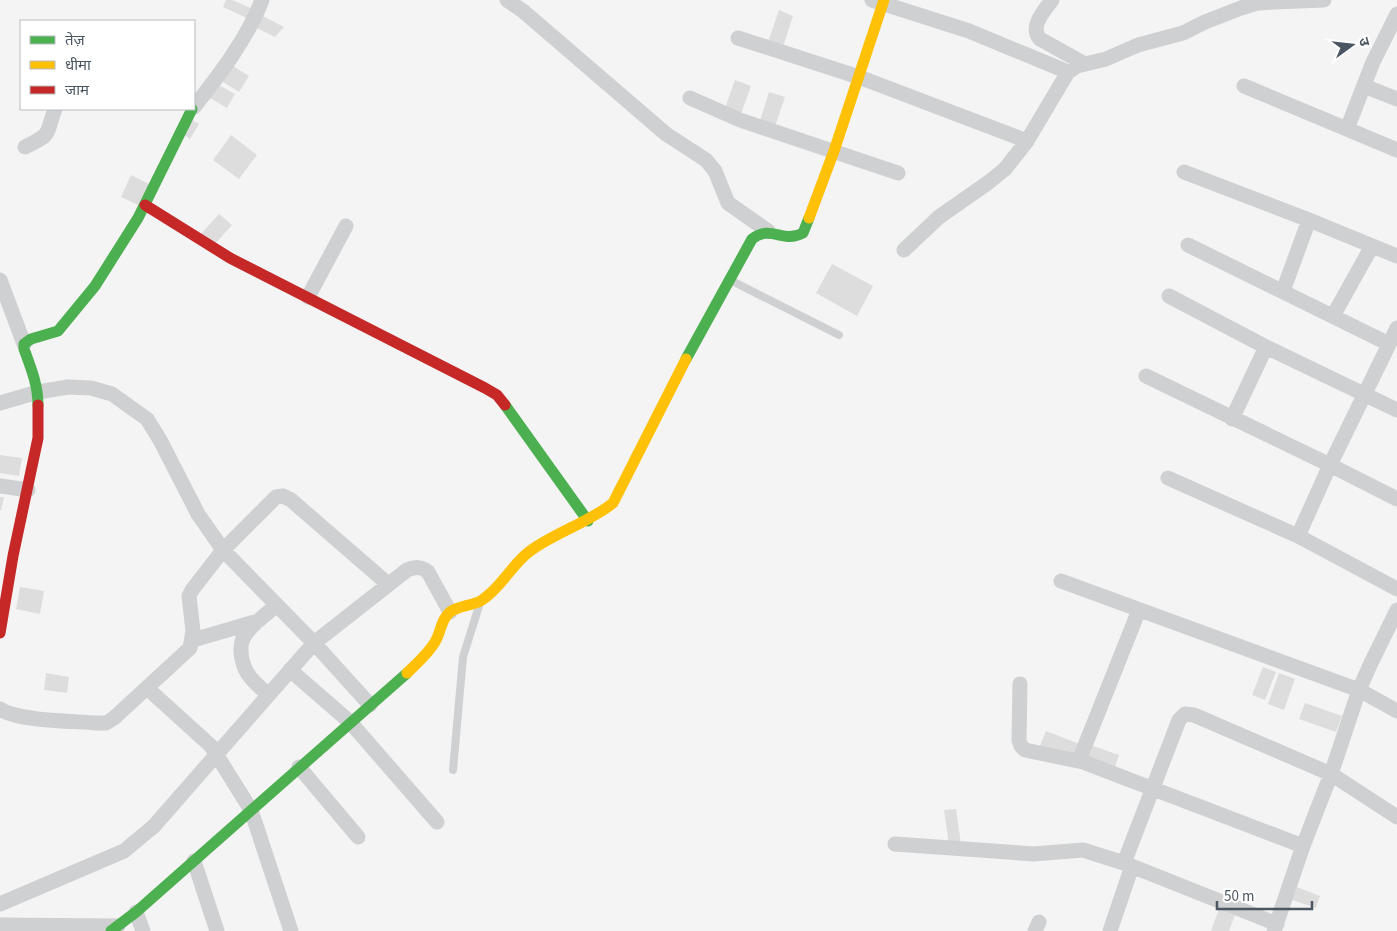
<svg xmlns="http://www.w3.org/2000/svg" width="1397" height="931" font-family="'Source Sans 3','Noto Sans Devanagari',sans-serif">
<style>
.building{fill:#ddddde}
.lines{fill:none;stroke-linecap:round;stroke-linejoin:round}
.lane{stroke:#ced0d2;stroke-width:8}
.street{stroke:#ced0d2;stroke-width:15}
.fast{stroke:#4caf50;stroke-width:11}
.slow{stroke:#ffc107;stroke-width:11}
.jam{stroke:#c62828;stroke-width:11}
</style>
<rect width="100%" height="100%" fill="#f4f4f4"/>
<path class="building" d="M 226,0 L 232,0 L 253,9 L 249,19 L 223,7 Z
M 779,10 L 793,16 L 783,47 L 768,42 Z
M 259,14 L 284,27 L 275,37 L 253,26 Z
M 230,64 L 249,76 L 239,92 L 220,80 Z
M 735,80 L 751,86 L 741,114 L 725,108 Z
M 215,83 L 235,94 L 227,108 L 207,96 Z
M 769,92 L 785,97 L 774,129 L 759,124 Z
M 189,118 L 199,124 L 190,139 L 181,132 Z
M 231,135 L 257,155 L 239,179 L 213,160 Z
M 131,175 L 149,184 L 138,205 L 121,197 Z
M 219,214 L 232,225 L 213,246 L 200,235 Z
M 832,264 L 873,286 L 857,316 L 816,293 Z
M 0,455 L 22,458 L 19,476 L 0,473 Z
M 0,497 L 4,497 L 1,511 L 0,510 Z
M 20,587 L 44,591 L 40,614 L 16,609 Z
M 1263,667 L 1276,672 L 1265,700 L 1252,695 Z
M 46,673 L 69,677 L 67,693 L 44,690 Z
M 1279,673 L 1295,679 L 1284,710 L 1268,704 Z
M 1305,703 L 1342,716 L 1336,732 L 1299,719 Z
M 1046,731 L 1080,744 L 1075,759 L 1040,746 Z
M 1093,746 L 1119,755 L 1114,770 L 1087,761 Z
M 956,809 L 961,844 L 949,845 L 944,810 Z
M 1297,887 L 1320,896 L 1316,908 L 1292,900 Z
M 1220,906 L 1236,912 L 1229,931 L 1211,931 Z"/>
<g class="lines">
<path class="lane" d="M 732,281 L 839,335
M 453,770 L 463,657 L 479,606"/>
<path class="street" d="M 507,0 L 523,11 L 666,134 L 706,160 L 715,171 L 728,203 L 768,231
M 872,0 L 969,31 L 1068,72
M 1052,0 C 1044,11 1029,27 1040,39 L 1085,64
M 738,38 L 859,77 L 1027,141
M 1244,86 L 1397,150
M 1364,86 L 1397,99
M 690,98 L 740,120 L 898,173
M 194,107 C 220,74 247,39 262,0
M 1347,129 L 1373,62 L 1397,14
M 25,147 C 53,133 45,136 55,109
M 1184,172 L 1309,220 L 1397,256
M 1188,245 L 1389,344
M 904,250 L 939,217 L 989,182 L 1005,169 L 1027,141 L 1068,72 L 1077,66 L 1106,59 L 1138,45 L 1183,33 L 1205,22 L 1241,8 L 1257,3 L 1274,2 L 1324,0
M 0,280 L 24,344
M 1283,291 L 1309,220
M 1169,296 L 1266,347 L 1397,410
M 308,297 L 346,226
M 1333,316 L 1372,246
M 1146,376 L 1330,465 L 1397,499
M 0,403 L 38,392 L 68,387 L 91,388 L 112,394 L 147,419 L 160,440 L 198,514 L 223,550 L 314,643 L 370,705
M 1232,419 L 1266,347
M 1168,478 L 1298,536 L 1397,589
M 0,486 L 28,490
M 1298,536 L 1330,465 L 1397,328
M 1061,581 L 1359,690 L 1397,711
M 1139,610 L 1082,753 L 1083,762 L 1303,846
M 193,640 L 258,621
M 290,670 L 350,722 L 437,822
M 1020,684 L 1019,740 L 1021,746 L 1025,750 L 1083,762
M 147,688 L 211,746 L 251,810 L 291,931
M 268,695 C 262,689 256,684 251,678 C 242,668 237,647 245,635 C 253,623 267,614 277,605
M 0,709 C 17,721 73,721 96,723 L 106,723 L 114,718 L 190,648 L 193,631 L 189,596 L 192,590 L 223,550 L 276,497 L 283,496 L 291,500 L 388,584
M 299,767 L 358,837
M 895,844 L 1034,854 L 1083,850 L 1124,863 L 1277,924
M 194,861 L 217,931
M 1124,863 L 1179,720 L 1185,714 L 1194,715 L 1331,774 L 1397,817
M 0,904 L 124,851 L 154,826 L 314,643 L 407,570 C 415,567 421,566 428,572 L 450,612
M 136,912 L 143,931
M 0,925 L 118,926
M 1035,931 L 1039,922
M 1110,931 L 1132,866
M 1274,931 L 1303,846 L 1331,774 L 1359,690 L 1370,665 L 1397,610"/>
<path class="fast" d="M 686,359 L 752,239 C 771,224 783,244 803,233 L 809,218
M 38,405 C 38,385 31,368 24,349 L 24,344 L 31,339 L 58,331 L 95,286 L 138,218 L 192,109
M 505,405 L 588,521
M 111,931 L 136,912 L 407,673"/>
<path class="slow" d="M 809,218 L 834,151 L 884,0
M 407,673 C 417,663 428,654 435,642 C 441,632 441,619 450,612 C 460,605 473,606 482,600 C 502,587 512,564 530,551 C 556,532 588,523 613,503 L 686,359"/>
<path class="jam" d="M 145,205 L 230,258 L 485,388 L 497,395 L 505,405
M 0,633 L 13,556 L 38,438 L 38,405"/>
</g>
<rect x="20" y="20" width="175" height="90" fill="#ffffff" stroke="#b7bbc0"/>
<rect x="30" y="36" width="25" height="8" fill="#4caf50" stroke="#b7bbc0"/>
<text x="65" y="45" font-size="15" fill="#4a5661">तेज़</text>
<rect x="30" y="61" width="25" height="8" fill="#ffc107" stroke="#b7bbc0"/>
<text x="65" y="70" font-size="15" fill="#4a5661">धीमा</text>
<rect x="30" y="86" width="25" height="8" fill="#c62828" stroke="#b7bbc0"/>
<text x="65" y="95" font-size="15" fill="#4a5661">जाम</text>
<g transform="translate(1352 45) rotate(75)" stroke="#ffffff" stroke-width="4" paint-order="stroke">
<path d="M0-4L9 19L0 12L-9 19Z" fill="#4a5661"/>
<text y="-8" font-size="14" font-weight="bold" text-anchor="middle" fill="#4a5661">उ</text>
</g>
<path d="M1217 901v8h95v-8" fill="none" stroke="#4a5661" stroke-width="2.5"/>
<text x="1224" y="901" font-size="15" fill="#4a5661" stroke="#ffffff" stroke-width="4" paint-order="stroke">50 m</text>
</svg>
